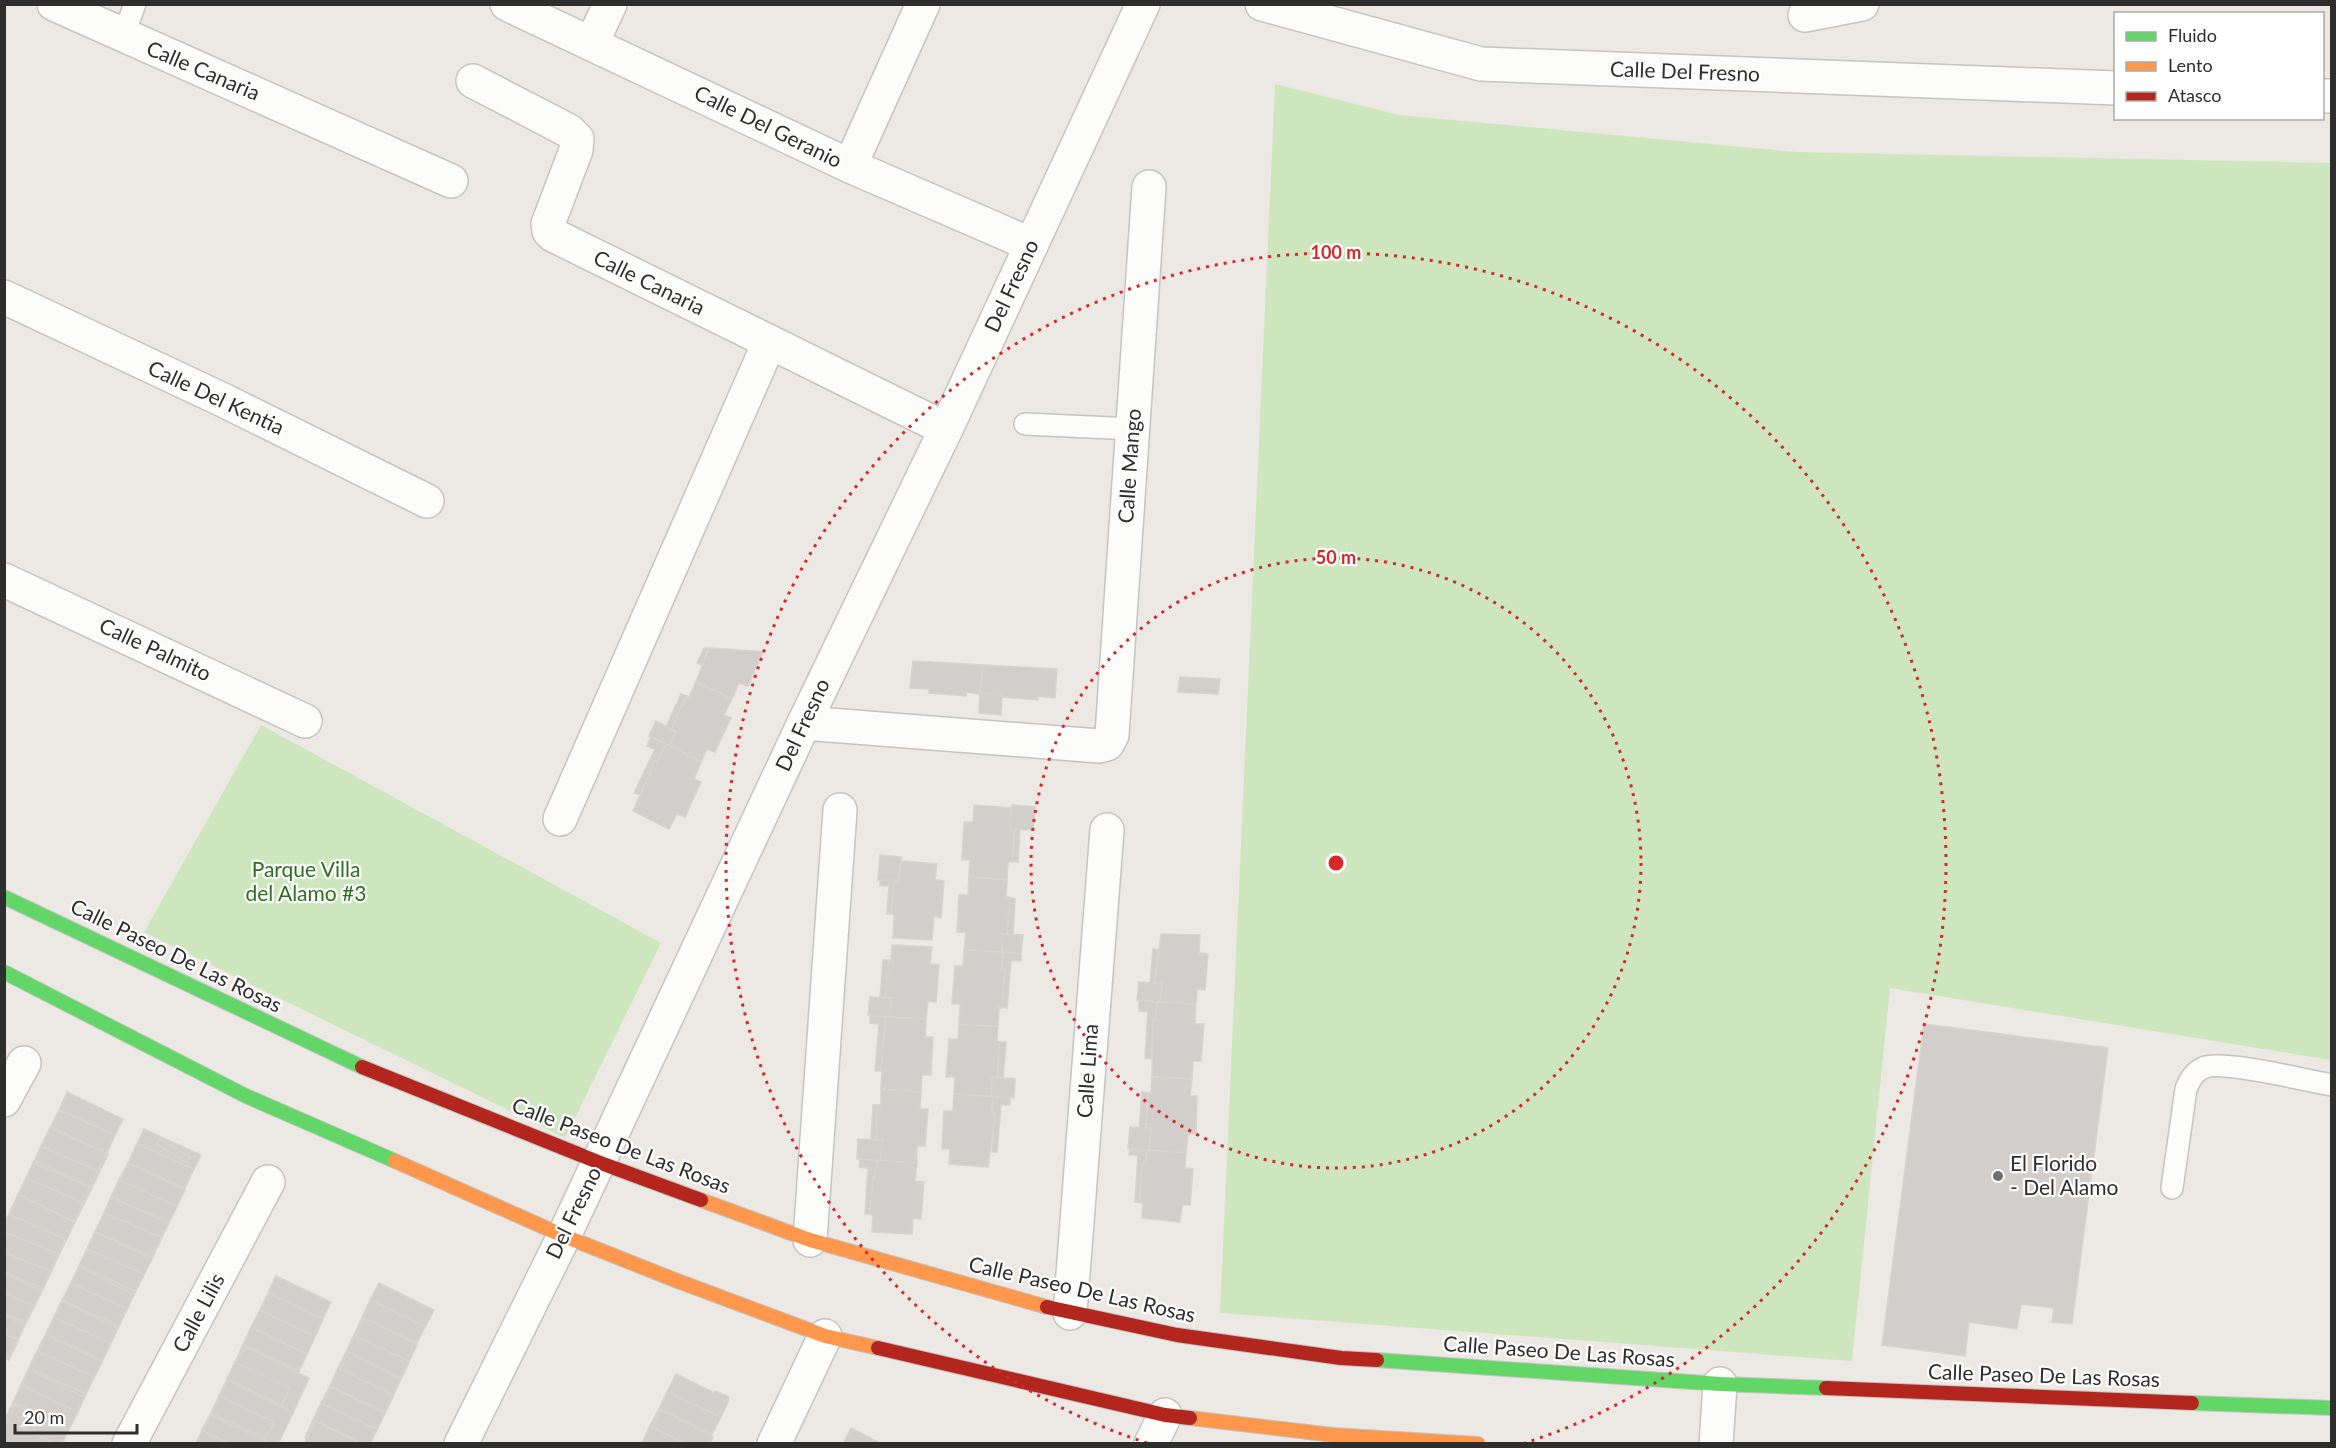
<svg xmlns="http://www.w3.org/2000/svg" width="2336" height="1448" font-family="Lato,sans-serif">
	<rect width="100%" height="100%" fill="#ece8e4"/>
	<g fill="#cee6be">
		<path d="M 1275,84 L 1399,115 L 1797,152 L 2331,163 L 2331,1060 L 1890,988 L 1852,1361 L 1220,1313 Z"/>
		<path d="M 261,725 L 661,943 L 565,1138 L 144,932 Z"/>
	</g>
	<g fill="#d1cecb" stroke="#d7d4d0" stroke-width="1.5">
		<path d="M 704,648 L 709,648 L 701,665 L 697,663 Z"/>
		<path d="M 709,648 L 763,652 L 748,686 L 739,683 L 732,699 L 696,682 Z"/>
		<path d="M 913,661 L 983,665 L 980,694 L 966,692 L 966,696 L 929,693 L 929,689 L 910,688 Z"/>
		<path d="M 983,665 L 1057,669 L 1055,698 L 1038,696 L 1038,700 L 1002,697 L 1002,694 L 980,693 Z"/>
		<path d="M 1180,677 L 1220,679 L 1218,694 L 1178,692 Z"/>
		<path d="M 696,682 L 732,699 L 724,715 L 731,718 L 715,752 L 707,749 L 701,762 L 669,746 L 676,732 L 671,729 L 686,696 L 689,697 Z"/>
		<path d="M 980,693 L 1002,694 L 1001,715 L 979,713 Z"/>
		<path d="M 681,694 L 686,696 L 671,729 L 666,727 Z"/>
		<path d="M 656,721 L 676,732 L 669,746 L 649,736 Z"/>
		<path d="M 651,737 L 666,744 L 657,762 L 655,761 L 642,795 L 634,793 L 655,749 L 647,746 Z"/>
		<path d="M 666,744 L 701,762 L 694,779 L 701,782 L 685,817 L 677,814 L 669,829 L 633,811 L 655,761 L 657,762 Z"/>
		<path d="M 974,805 L 1012,808 L 1010,829 L 1015,829 L 1012,862 L 1008,862 L 1007,880 L 969,877 L 970,860 L 962,860 L 964,822 L 973,822 Z"/>
		<path d="M 1012,805 L 1035,807 L 1033,830 L 1010,829 Z"/>
		<path d="M 1015,829 L 1020,830 L 1018,862 L 1012,862 Z"/>
		<path d="M 880,855 L 901,857 L 899,881 L 878,880 Z"/>
		<path d="M 901,861 L 937,864 L 935,880 L 944,881 L 941,918 L 934,916 L 932,940 L 893,938 L 894,915 L 891,914 L 894,880 L 899,881 Z"/>
		<path d="M 969,877 L 1007,880 L 1006,896 L 1010,898 L 1007,934 L 1003,934 L 1002,952 L 964,950 L 966,932 L 957,932 L 959,895 L 968,895 Z"/>
		<path d="M 880,880 L 894,880 L 891,914 L 887,914 L 889,886 L 880,886 Z"/>
		<path d="M 1010,898 L 1015,899 L 1013,935 L 1007,934 Z"/>
		<path d="M 1003,934 L 1023,935 L 1021,954 L 1002,952 Z"/>
		<path d="M 1161,934 L 1200,935 L 1199,953 L 1208,954 L 1205,990 L 1197,989 L 1196,1004 L 1160,1002 L 1162,984 L 1155,983 Z"/>
		<path d="M 892,945 L 932,947 L 930,964 L 939,965 L 936,1002 L 928,1001 L 926,1019 L 890,1017 L 892,998 L 886,998 L 888,962 L 891,960 Z"/>
		<path d="M 1153,949 L 1158,949 L 1155,983 L 1150,983 Z"/>
		<path d="M 964,950 L 1003,952 L 1002,969 L 1005,970 L 1002,1008 L 999,1007 L 998,1026 L 959,1025 L 960,1004 L 952,1004 L 955,966 L 963,966 Z"/>
		<path d="M 1003,952 L 1021,954 L 1021,961 L 1011,961 L 1007,1008 L 1002,1007 L 1005,970 L 1002,969 Z"/>
		<path d="M 883,960 L 891,960 L 888,962 L 886,998 L 880,998 Z"/>
		<path d="M 1139,982 L 1162,984 L 1160,1002 L 1137,1000 Z"/>
		<path d="M 870,997 L 892,998 L 890,1017 L 868,1015 Z"/>
		<path d="M 1139,1000 L 1157,1002 L 1156,1020 L 1153,1020 L 1151,1058 L 1153,1059 L 1145,1058 L 1148,1012 L 1139,1011 Z"/>
		<path d="M 1157,1002 L 1196,1004 L 1195,1024 L 1204,1024 L 1201,1061 L 1193,1061 L 1192,1079 L 1152,1077 L 1153,1020 L 1156,1020 Z"/>
		<path d="M 870,1016 L 886,1017 L 881,1070 L 882,1071 L 875,1071 L 879,1024 L 870,1023 Z"/>
		<path d="M 886,1017 L 926,1019 L 925,1037 L 933,1037 L 931,1075 L 922,1075 L 921,1092 L 881,1089 L 882,1071 L 881,1070 Z"/>
		<path d="M 1924,1024 L 2108,1048 L 2072,1324 L 2052,1322 L 2054,1308 L 2021,1304 L 2017,1329 L 1969,1322 L 1965,1356 L 1882,1345 Z"/>
		<path d="M 959,1025 L 998,1026 L 997,1040 L 999,1042 L 998,1078 L 992,1077 L 991,1096 L 954,1094 L 955,1077 L 946,1077 L 949,1039 L 958,1039 Z"/>
		<path d="M 999,1042 L 1006,1042 L 1003,1079 L 998,1078 Z"/>
		<path d="M 992,1077 L 1015,1079 L 1014,1098 L 991,1096 Z"/>
		<path d="M 1152,1077 L 1192,1079 L 1190,1096 L 1197,1096 L 1196,1134 L 1188,1134 L 1186,1153 L 1149,1150 L 1151,1128 L 1146,1128 L 1148,1093 L 1151,1093 Z"/>
		<path d="M 881,1089 L 921,1092 L 920,1109 L 928,1109 L 925,1146 L 917,1146 L 917,1163 L 880,1161 L 882,1140 L 876,1140 L 877,1106 L 881,1105 Z"/>
		<path d="M 67,1092 L 123,1119 L 115,1135 L 59,1110 Z"/>
		<path d="M 1142,1092 L 1151,1093 L 1148,1093 L 1146,1128 L 1139,1128 Z"/>
		<path d="M 954,1094 L 993,1097 L 992,1113 L 995,1113 L 988,1167 L 949,1164 L 950,1149 L 942,1149 L 944,1111 L 953,1111 Z"/>
		<path d="M 993,1097 L 1010,1098 L 1010,1105 L 1001,1105 L 997,1152 L 992,1152 L 995,1113 L 992,1113 Z"/>
		<path d="M 873,1105 L 881,1105 L 877,1106 L 876,1140 L 871,1140 Z"/>
		<path d="M 59,1110 L 115,1135 L 107,1153 L 50,1128 Z"/>
		<path d="M 52,1127 L 108,1154 L 92,1188 L 36,1161 Z"/>
		<path d="M 1130,1127 L 1151,1128 L 1149,1150 L 1128,1149 Z"/>
		<path d="M 50,1128 L 107,1153 L 98,1171 L 41,1146 Z"/>
		<path d="M 144,1129 L 201,1155 L 194,1169 L 137,1144 Z"/>
		<path d="M 160,1139 L 190,1157 L 187,1163 L 156,1144 Z"/>
		<path d="M 858,1139 L 882,1140 L 880,1161 L 857,1159 Z"/>
		<path d="M 137,1144 L 194,1169 L 185,1188 L 128,1163 Z"/>
		<path d="M 41,1146 L 98,1171 L 90,1187 L 33,1163 Z"/>
		<path d="M 1130,1149 L 1147,1150 L 1146,1163 L 1142,1163 L 1140,1201 L 1143,1203 L 1135,1202 L 1138,1155 L 1129,1155 Z"/>
		<path d="M 1147,1150 L 1186,1153 L 1185,1168 L 1193,1169 L 1190,1205 L 1182,1205 L 1180,1222 L 1142,1218 L 1143,1202 L 1140,1201 L 1142,1163 L 1146,1163 Z"/>
		<path d="M 860,1159 L 877,1160 L 875,1178 L 873,1177 L 870,1214 L 865,1214 L 868,1168 L 859,1167 Z"/>
		<path d="M 877,1160 L 917,1163 L 915,1181 L 924,1182 L 921,1219 L 913,1218 L 912,1234 L 872,1232 L 873,1216 L 870,1214 L 873,1177 L 875,1178 Z"/>
		<path d="M 36,1161 L 92,1188 L 75,1222 L 19,1195 Z"/>
		<path d="M 33,1163 L 90,1187 L 83,1203 L 26,1178 Z"/>
		<path d="M 128,1163 L 185,1188 L 177,1206 L 119,1180 Z"/>
		<path d="M 129,1163 L 185,1190 L 168,1224 L 112,1197 Z"/>
		<path d="M 26,1178 L 83,1203 L 74,1222 L 18,1195 Z"/>
		<path d="M 119,1180 L 177,1206 L 169,1222 L 111,1197 Z"/>
		<path d="M 18,1195 L 74,1222 L 65,1239 L 9,1214 Z"/>
		<path d="M 19,1195 L 75,1222 L 58,1257 L 4,1231 L 4,1225 Z"/>
		<path d="M 111,1197 L 169,1222 L 161,1237 L 104,1213 Z"/>
		<path d="M 112,1197 L 168,1224 L 152,1259 L 95,1232 Z"/>
		<path d="M 104,1213 L 161,1237 L 152,1257 L 95,1232 Z"/>
		<path d="M 9,1214 L 65,1239 L 59,1254 L 4,1232 L 4,1223 Z"/>
		<path d="M 4,1231 L 58,1257 L 42,1291 L 4,1273 Z"/>
		<path d="M 4,1232 L 59,1254 L 50,1271 L 4,1252 Z"/>
		<path d="M 95,1232 L 152,1257 L 144,1274 L 87,1249 Z"/>
		<path d="M 95,1232 L 152,1259 L 134,1295 L 79,1267 Z"/>
		<path d="M 87,1249 L 144,1274 L 135,1291 L 79,1266 Z"/>
		<path d="M 4,1252 L 50,1271 L 42,1288 L 4,1272 Z"/>
		<path d="M 79,1266 L 135,1291 L 127,1309 L 71,1283 Z"/>
		<path d="M 79,1267 L 134,1295 L 118,1328 L 62,1301 Z"/>
		<path d="M 4,1272 L 42,1288 L 33,1305 L 4,1293 Z"/>
		<path d="M 4,1273 L 42,1291 L 25,1325 L 4,1315 Z"/>
		<path d="M 276,1276 L 331,1302 L 323,1319 L 268,1293 Z"/>
		<path d="M 71,1283 L 127,1309 L 119,1326 L 62,1300 Z"/>
		<path d="M 379,1283 L 434,1310 L 425,1327 L 370,1300 Z"/>
		<path d="M 4,1293 L 33,1305 L 25,1322 L 4,1314 Z"/>
		<path d="M 268,1293 L 323,1319 L 315,1337 L 260,1310 Z"/>
		<path d="M 62,1300 L 119,1326 L 110,1343 L 54,1317 Z"/>
		<path d="M 370,1300 L 425,1327 L 417,1343 L 362,1318 Z"/>
		<path d="M 62,1301 L 118,1328 L 102,1362 L 46,1335 Z"/>
		<path d="M 260,1310 L 315,1337 L 307,1354 L 251,1327 Z"/>
		<path d="M 4,1314 L 25,1322 L 17,1339 L 4,1334 Z"/>
		<path d="M 4,1315 L 25,1325 L 9,1360 L 4,1358 Z"/>
		<path d="M 54,1317 L 110,1343 L 102,1360 L 46,1334 Z"/>
		<path d="M 362,1318 L 417,1343 L 409,1361 L 354,1335 Z"/>
		<path d="M 365,1318 L 417,1345 L 401,1379 L 348,1352 Z"/>
		<path d="M 251,1327 L 307,1354 L 299,1371 L 243,1345 Z"/>
		<path d="M 4,1334 L 17,1339 L 9,1356 L 4,1355 Z"/>
		<path d="M 46,1334 L 102,1360 L 94,1377 L 37,1351 Z"/>
		<path d="M 46,1335 L 102,1362 L 84,1397 L 29,1370 Z"/>
		<path d="M 354,1335 L 409,1361 L 401,1378 L 346,1352 Z"/>
		<path d="M 243,1345 L 299,1371 L 290,1388 L 235,1362 Z"/>
		<path d="M 245,1347 L 309,1378 L 293,1413 L 228,1380 Z"/>
		<path d="M 37,1351 L 94,1377 L 86,1394 L 29,1368 Z"/>
		<path d="M 346,1352 L 401,1378 L 393,1395 L 338,1368 Z"/>
		<path d="M 348,1352 L 401,1379 L 385,1413 L 331,1387 Z"/>
		<path d="M 235,1362 L 290,1388 L 282,1405 L 227,1379 Z"/>
		<path d="M 29,1368 L 86,1394 L 78,1412 L 21,1385 Z"/>
		<path d="M 338,1368 L 393,1395 L 385,1412 L 330,1386 Z"/>
		<path d="M 29,1370 L 84,1397 L 68,1431 L 13,1404 Z"/>
		<path d="M 676,1374 L 729,1400 L 721,1417 L 667,1392 Z"/>
		<path d="M 227,1379 L 282,1405 L 274,1422 L 219,1396 Z"/>
		<path d="M 228,1380 L 293,1413 L 278,1444 L 271,1444 L 211,1415 Z"/>
		<path d="M 21,1385 L 78,1412 L 69,1429 L 13,1402 Z"/>
		<path d="M 330,1386 L 385,1412 L 377,1429 L 321,1403 Z"/>
		<path d="M 331,1387 L 385,1413 L 370,1444 L 361,1444 L 315,1421 Z"/>
		<path d="M 715,1391 L 729,1397 L 727,1402 L 713,1396 Z"/>
		<path d="M 667,1392 L 721,1417 L 712,1434 L 659,1409 Z"/>
		<path d="M 219,1396 L 274,1422 L 266,1439 L 211,1413 Z"/>
		<path d="M 13,1402 L 69,1429 L 62,1444 L 56,1444 L 5,1420 Z"/>
		<path d="M 321,1403 L 377,1429 L 370,1444 L 363,1444 L 313,1420 Z"/>
		<path d="M 13,1404 L 68,1431 L 62,1444 L 4,1443 L 4,1421 Z"/>
		<path d="M 659,1409 L 712,1434 L 708,1444 L 687,1444 L 650,1426 Z"/>
		<path d="M 661,1410 L 713,1437 L 710,1444 L 645,1444 Z"/>
		<path d="M 211,1413 L 266,1439 L 264,1444 L 230,1444 L 202,1430 Z"/>
		<path d="M 211,1415 L 271,1444 L 197,1444 Z"/>
		<path d="M 5,1420 L 56,1444 L 11,1444 L 4,1440 Z"/>
		<path d="M 313,1420 L 363,1444 L 318,1444 L 305,1438 Z"/>
		<path d="M 315,1421 L 361,1444 L 304,1444 Z"/>
		<path d="M 650,1426 L 687,1444 L 642,1443 Z"/>
		<path d="M 851,1428 L 882,1444 L 843,1444 Z"/>
		<path d="M 202,1430 L 230,1444 L 196,1444 Z"/>
	</g>
	<g fill="none" stroke-linecap="round" stroke-linejoin="round">
		<g stroke="#c5c4c5" stroke-width="24">
			<g id="lane">
				<path d="M 123,36 L 135,4"/>
				<path d="M 1025,424 L 1133,429"/>
				<path d="M 2172,1188 L 2186,1089 C 2189,1081 2194,1072 2203,1068 C 2220,1059 2308,1081 2332,1085"/>
			</g>
		</g>
		<g stroke="#c5c4c5" stroke-width="36">
			<g id="street">
				<path d="M 54,4 L 451,181"/>
				<path d="M 507,4 L 850,166 L 1030,244"/>
				<path d="M 1262,4 L 1481,64 L 2116,88"/>
				<path d="M 1805,15 L 1862,4"/>
				<path d="M 592,43 L 610,4"/>
				<path d="M 473,81 L 569,131 L 577,139 L 576,150 L 548,224 L 549,231 L 553,235 L 946,429"/>
				<path d="M 2322,96 L 2332,96"/>
				<path d="M 850,166 L 923,4"/>
				<path d="M 4,297 L 225,401 L 427,501"/>
				<path d="M 4,580 L 305,721"/>
				<path d="M 804,723 L 1099,746 L 1107,744 L 1112,735 L 1149,187"/>
				<path d="M 560,819 L 769,343"/>
				<path d="M 4,1100 L 24,1063"/>
				<path d="M 810,1240 L 840,810"/>
				<path d="M 1070,1313 L 1107,830"/>
				<path d="M 129,1444 L 268,1182"/>
				<path d="M 461,1444 L 564,1236 L 804,723 L 946,429 L 1143,4"/>
				<path d="M 774,1444 L 825,1336"/>
				<path d="M 1151,1444 L 1165,1415"/>
				<path d="M 1716,1444 L 1720,1384"/>
			</g>
		</g>
		<g stroke="#c5c4c5" stroke-width="16">
			<g id="fast">
				<path d="M 4,897 L 362,1067"/>
				<path d="M 4,972 L 246,1096 L 395,1161"/>
				<path d="M 1377,1360 L 1720,1384 L 1826,1388"/>
				<path d="M 2192,1403 L 2332,1408"/>
			</g>
		</g>
		<g stroke="#c5c4c5" stroke-width="16">
			<g id="slow">
				<path d="M 395,1161 L 564,1236 L 675,1280 L 825,1336 L 878,1348"/>
				<path d="M 701,1200 L 810,1240 L 1047,1307"/>
				<path d="M 1190,1418 L 1333,1435 L 1478,1444"/>
			</g>
		</g>
		<g stroke="#c5c4c5" stroke-width="16">
			<g id="jam">
				<path d="M 362,1067 L 598,1162 L 701,1200"/>
				<path d="M 1047,1307 L 1177,1335 L 1341,1358 L 1377,1360"/>
				<path d="M 878,1348 L 1165,1415 L 1190,1418"/>
				<path d="M 1826,1388 L 2192,1403"/>
			</g>
		</g>
		<use href="#lane" stroke="#fcfcfb" stroke-width="21"/>
		<use href="#street" stroke="#fcfcfb" stroke-width="33"/>
		<use href="#fast" stroke="#63d668" stroke-width="14"/>
		<use href="#slow" stroke="#ff974d" stroke-width="14"/>
		<use href="#jam" stroke="#b3261e" stroke-width="14"/>
	</g>
	<g fill="none" stroke="#d62828" stroke-width="3" stroke-dasharray="3 6">
		<circle cx="1336" cy="863" r="305"/>
		<path d="M1147 1443A610 610 0 1 1 1525 1443"/>
	</g>
	<circle fill="#706f6e" stroke="#fff" stroke-width="2" cx="1998" cy="1176" r="6"/>
	<g text-anchor="middle" stroke-width="4.5" stroke-linejoin="round" paint-order="stroke">
		<g font-size="21" fill="#2e2e2e" stroke="#fff">
			<text transform="translate(203 71) rotate(23)" y="7">Calle Canaria</text>
			<text transform="translate(1685 72) rotate(2)" y="7">Calle Del Fresno</text>
			<text transform="translate(768 127) rotate(26)" y="7">Calle Del Geranio</text>
			<text transform="translate(649 283) rotate(26)" y="7">Calle Canaria</text>
			<text transform="translate(1012 286) rotate(-65)" y="7">Del Fresno</text>
			<text transform="translate(216 398) rotate(25)" y="7">Calle Del Kentia</text>
			<text transform="translate(1130 466) rotate(-86)" y="7">Calle Mango</text>
			<text transform="translate(155 650) rotate(25)" y="7">Calle Palmito</text>
			<text transform="translate(803 725) rotate(-65)" y="7">Del Fresno</text>
			<text transform="translate(176 956) rotate(26)" y="7">Calle Paseo De Las Rosas</text>
			<text transform="translate(1088 1071) rotate(-86)" y="7">Calle Lima</text>
			<text transform="translate(621 1146) rotate(21)" y="7">Calle Paseo De Las Rosas</text>
			<text transform="translate(574 1213) rotate(-64)" y="7">Del Fresno</text>
			<text transform="translate(1082 1290) rotate(13)" y="7">Calle Paseo De Las Rosas</text>
			<text transform="translate(199 1313) rotate(-62)" y="7">Calle Lilis</text>
			<text transform="translate(1559 1352) rotate(4)" y="7">Calle Paseo De Las Rosas</text>
			<text transform="translate(2044 1376) rotate(2)" y="7">Calle Paseo De Las Rosas</text>
		</g>
		<g font-size="21" fill="#2c6e1b" stroke="#fff">
			<text x="306" y="877">Parque Villa<tspan x="306" dy="24">del Alamo #3</tspan></text>
		</g>
		<g font-size="21" fill="#2e2e2e" stroke="#fff" text-anchor="start">
			<text x="2010" y="1171">El Florido<tspan x="2010" dy="24">- Del Alamo</tspan></text>
		</g>
	</g>
	<circle cx="1336" cy="863" r="9" fill="#d62828" stroke="#fff" stroke-width="3"/>
	<g font-size="18" text-anchor="middle" font-weight="bold" fill="#d62828" stroke="#fff" stroke-width="4.5" stroke-linejoin="round" paint-order="stroke">
		<text x="1336" y="259">100 m</text>
		<text x="1336" y="564">50 m</text>
	</g>
	<rect width="2336" height="1448" fill="none" stroke="#2e2e2e" stroke-width="12"/>
	<rect x="2114" y="12" width="210" height="108" fill="#ffffff" stroke="#ababab" stroke-width="1.5"/>
	<rect x="2126" y="32" width="30" height="9" fill="#63d668" stroke="#ababab" stroke-width="1.5"/>
	<text x="2168" y="42" font-size="18" fill="#2e2e2e">Fluido</text>
	<rect x="2126" y="62" width="30" height="9" fill="#ff974d" stroke="#ababab" stroke-width="1.5"/>
	<text x="2168" y="72" font-size="18" fill="#2e2e2e">Lento</text>
	<rect x="2126" y="92" width="30" height="9" fill="#b3261e" stroke="#ababab" stroke-width="1.5"/>
	<text x="2168" y="102" font-size="18" fill="#2e2e2e">Atasco</text>
	<path d="M15 1424v9h122v-9" fill="none" stroke="#2e2e2e" stroke-width="3"/>
	<text x="24" y="1424" font-size="18" fill="#2e2e2e" stroke="#ffffff" stroke-width="4.5" paint-order="stroke">20 m</text>
</svg>
